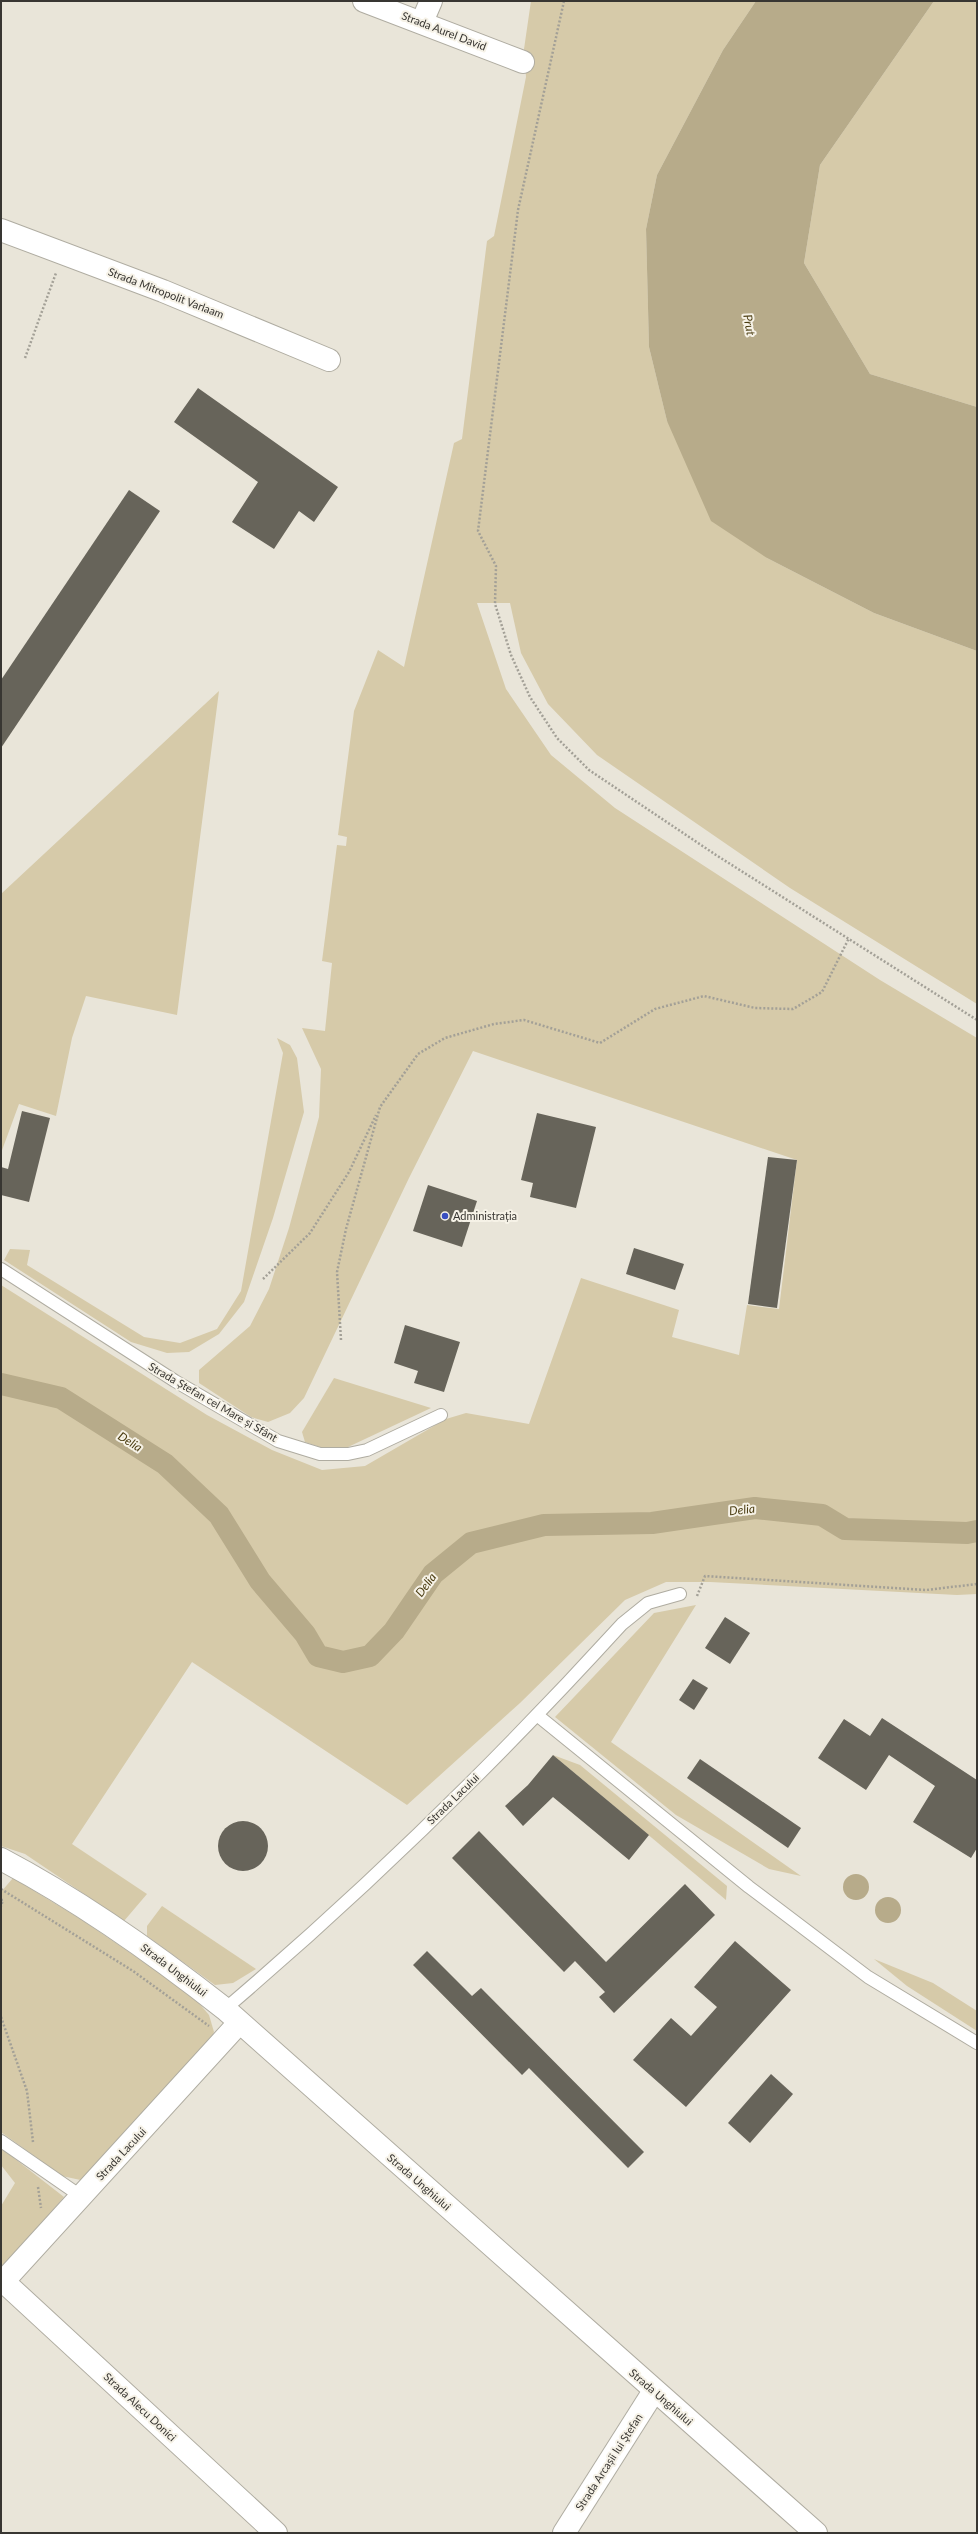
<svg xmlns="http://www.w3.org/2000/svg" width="978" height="2534" font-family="Lato,sans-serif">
	<rect width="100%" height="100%" fill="#e9e5d9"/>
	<g fill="#d6caa9">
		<path d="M 531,1 L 756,1 L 723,50 L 657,175 L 646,229 L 649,347 L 667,421 L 767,558 L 874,613 L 977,651 L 977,1004 L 790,888 L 597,755 L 548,704 L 521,653 L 510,603 L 477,603 L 506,689 L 551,755 L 615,808 L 880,980 L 977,1038 L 977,1594 L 957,1595 L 710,1582 L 666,1582 L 625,1600 L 520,1703 L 407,1805 L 192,1662 L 72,1844 L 147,1894 L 124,1921 L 25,1854 L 1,1846 L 1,1285 L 207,1415 L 272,1450 L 322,1470 L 365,1466 L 446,1419 L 466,1413 L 529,1424 L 581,1278 L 679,1310 L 672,1337 L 739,1355 L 747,1305 L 779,1309 L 797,1160 L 473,1051 L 409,1178 L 304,1398 L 290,1413 L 268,1422 L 251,1417 L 199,1383 L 199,1370 L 250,1326 L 269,1289 L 289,1228 L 319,1117 L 321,1069 L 302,1028 L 325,1031 L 332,963 L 322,961 L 337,845 L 346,846 L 347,837 L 338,835 L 354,711 L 378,650 L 404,667 L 454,443 L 462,439 L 487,241 L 494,236 L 526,77 L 524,49 Z"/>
		<path d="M 934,1 L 977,1 L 977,407 L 870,374 L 804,263 L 820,165 Z"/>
		<path d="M 219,691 L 177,1015 L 86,996 L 72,1038 L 56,1116 L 19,1104 L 1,1153 L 1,894 Z"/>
		<path d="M 277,1038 L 290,1045 L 297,1058 L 304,1112 L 273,1218 L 244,1302 L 219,1334 L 189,1352 L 167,1353 L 131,1342 L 4,1260 L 10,1249 L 30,1250 L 27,1265 L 144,1337 L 180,1343 L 217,1329 L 241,1291 L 283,1053 Z"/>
		<path d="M 334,1378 L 431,1408 L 348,1447 L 320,1447 L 305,1442 L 302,1432 Z"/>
		<path d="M 696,1605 L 611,1742 L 801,1876 L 769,1869 L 676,1815 L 555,1717 L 654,1613 Z"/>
		<path d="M 553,1755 L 580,1765 L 727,1886 L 726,1900 Z"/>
		<path d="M 13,1878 L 82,1920 L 192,1995 L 209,2015 L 214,2032 L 211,2039 L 85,2181 L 62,2176 L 1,2132 L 1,1892 Z"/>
		<path d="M 162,1906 L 256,1969 L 233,1983 L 215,1985 L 147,1936 L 147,1926 Z"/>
		<path d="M 874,1959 L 933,1983 L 977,2011 L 977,2031 L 907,1986 Z"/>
		<path d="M 1,2148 L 64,2197 L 1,2271 L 1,2206 L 15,2183 L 1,2165 Z"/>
	</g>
	<g fill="#b7ab8a">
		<path d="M 756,1 L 934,1 L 820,165 L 804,263 L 870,374 L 977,407 L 977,651 L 874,613 L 767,558 L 711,521 L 667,421 L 649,347 L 646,229 L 657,175 L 723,50 Z"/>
		<circle cx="856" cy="1887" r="13"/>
		<circle cx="888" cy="1910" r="13"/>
	</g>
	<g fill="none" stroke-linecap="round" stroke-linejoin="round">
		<path stroke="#b7ab8a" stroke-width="22" d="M 1,1384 L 61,1398 L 165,1464 L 219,1515 L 260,1581 L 305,1634 L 318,1656 L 343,1662 L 370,1656 L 394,1631 L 433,1574 L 471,1543 L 544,1525 L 652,1523 L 755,1508 L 822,1515 L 845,1529 L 967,1533 L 977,1531"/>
	</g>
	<g fill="#67645a">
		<path d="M 198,388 L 338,487 L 314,522 L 299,511 L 274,549 L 232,522 L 258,482 L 174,422 Z"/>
		<path d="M 129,490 L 160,511 L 1,748 L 1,680 Z"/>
		<path d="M 22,1111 L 50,1118 L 29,1202 L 1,1195 L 1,1167 L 8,1169 Z"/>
		<path d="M 537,1113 L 596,1127 L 576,1208 L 530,1197 L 533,1183 L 521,1180 Z"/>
		<path d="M 768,1157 L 797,1160 L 777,1308 L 748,1304 Z"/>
		<path d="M 428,1185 L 477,1201 L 462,1247 L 413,1231 Z"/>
		<path d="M 634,1248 L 684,1264 L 675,1290 L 626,1274 Z"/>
		<path d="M 405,1325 L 460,1342 L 444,1392 L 414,1383 L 418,1371 L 394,1363 Z"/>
		<path d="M 725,1617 L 750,1633 L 730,1664 L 705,1648 Z"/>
		<path d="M 693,1679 L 708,1688 L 694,1710 L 679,1700 Z"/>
		<path d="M 882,1718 L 977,1780 L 977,1848 L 971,1858 L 913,1822 L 935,1786 L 889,1755 L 866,1790 L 818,1758 L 844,1719 L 870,1736 Z"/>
		<path d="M 553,1755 L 649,1835 L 629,1860 L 553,1797 L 523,1826 L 505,1806 L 528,1785 Z"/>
		<path d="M 700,1759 L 801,1828 L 788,1848 L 687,1778 Z"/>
		<circle cx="243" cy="1846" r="25"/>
		<path d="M 479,1831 L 606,1962 L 685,1884 L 715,1915 L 614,2013 L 599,1997 L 605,1992 L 575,1961 L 564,1972 L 452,1858 Z"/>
		<path d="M 735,1941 L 791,1990 L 686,2107 L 633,2060 L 671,2018 L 691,2036 L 717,2007 L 694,1987 Z"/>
		<path d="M 427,1951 L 472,1996 L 481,1988 L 644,2152 L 628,2168 L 529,2068 L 522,2075 L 413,1965 Z"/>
		<path d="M 771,2074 L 793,2094 L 750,2143 L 728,2123 Z"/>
	</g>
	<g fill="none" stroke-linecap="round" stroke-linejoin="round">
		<g stroke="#afaca1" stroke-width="14">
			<g id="service">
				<path d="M 1,1269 L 175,1381 L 278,1441 L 320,1454 L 348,1454 L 367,1450 L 441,1415"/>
				<path d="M 537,1715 L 749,1887 L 868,1977 L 977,2043"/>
				<path d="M 225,2009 C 365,1890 498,1760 622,1624 L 648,1603 L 680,1594"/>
				<path d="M 1,2141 L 82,2197"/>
			</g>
		</g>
		<g stroke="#afaca1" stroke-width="24">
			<g id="minor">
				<path d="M 364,1 L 523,62"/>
				<path d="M 422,22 L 431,1"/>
				<path d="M 1,230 L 163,291 L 329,360"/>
				<path d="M 1,1859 C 81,1901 154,1953 225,2009 L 816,2533"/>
				<path d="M 3,2281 L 276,2533"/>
				<path d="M 1,2284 L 239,2023"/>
				<path d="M 564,2533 L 654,2391"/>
			</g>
		</g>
		<g stroke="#a3a097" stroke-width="2.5" stroke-dasharray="2 2" stroke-linecap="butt">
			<path d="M 564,1 L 518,210 L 478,531 L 496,566 L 495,604 L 511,655 L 530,697 L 557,738 L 589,770 L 716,855 L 977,1020"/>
			<path d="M 25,358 L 56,273"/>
			<path d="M 263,1279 L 310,1233 L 349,1172 L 376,1115"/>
			<path d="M 341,1340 L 337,1272 L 346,1229 L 380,1107 L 418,1054 L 445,1038 L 494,1024 L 524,1020 L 600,1043 L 655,1009 L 704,996 L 755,1008 L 793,1009 L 822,992 L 849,938"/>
			<path d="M 697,1596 L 705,1576 L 926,1590 L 977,1584"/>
			<path d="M 1,1889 L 133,1971 L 209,2026"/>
			<path d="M 1,1900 L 3,1900 L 1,1906"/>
			<path d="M 1,2017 L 27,2091 L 33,2142"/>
			<path d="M 38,2187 L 41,2208"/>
		</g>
		<use href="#service" stroke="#fff" stroke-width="12"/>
		<use href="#minor" stroke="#fff" stroke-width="22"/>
	</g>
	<circle fill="#394ec1" stroke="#f6f2e7" stroke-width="1.5" cx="445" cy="1216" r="4"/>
	<g text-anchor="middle" stroke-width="4" stroke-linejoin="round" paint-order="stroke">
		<g font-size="11" fill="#383632" stroke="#f6f2e7">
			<text transform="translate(444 31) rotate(21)" y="4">Strada Aurel David</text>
			<text transform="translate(166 293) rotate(21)" y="4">Strada Mitropolit Varlaam</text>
			<text transform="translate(213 1402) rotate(30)" y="4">Strada Ștefan cel Mare și Sfânt</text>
			<text transform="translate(453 1799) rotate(-44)" y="4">Strada Lacului</text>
			<text transform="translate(174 1970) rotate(37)" y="4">Strada Unghiului</text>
			<text transform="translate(121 2154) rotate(-47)" y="4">Strada Lacului</text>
			<text transform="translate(419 2182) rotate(41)" y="4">Strada Unghiului</text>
			<text transform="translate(661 2397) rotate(41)" y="4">Strada Unghiului</text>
			<text transform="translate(140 2407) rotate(43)" y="4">Strada Alecu Donici</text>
			<text transform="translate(609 2462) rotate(-57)" y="4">Strada Arcașii lui Ştefan</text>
		</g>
		<g font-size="11" fill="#383632" stroke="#f6f2e7" text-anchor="start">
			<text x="453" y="1220">Administrația</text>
		</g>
		<g font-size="12" font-style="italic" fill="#4b3d12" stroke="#f6f2e7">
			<text transform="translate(749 325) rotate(80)" y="4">Prut</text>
			<text transform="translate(130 1442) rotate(32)" y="4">Delia</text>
			<text transform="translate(742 1510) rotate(-6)" y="4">Delia</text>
			<text transform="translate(426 1585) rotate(-53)" y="4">Delia</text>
		</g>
	</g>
	<rect width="978" height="2534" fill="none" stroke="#383632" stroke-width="4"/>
</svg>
